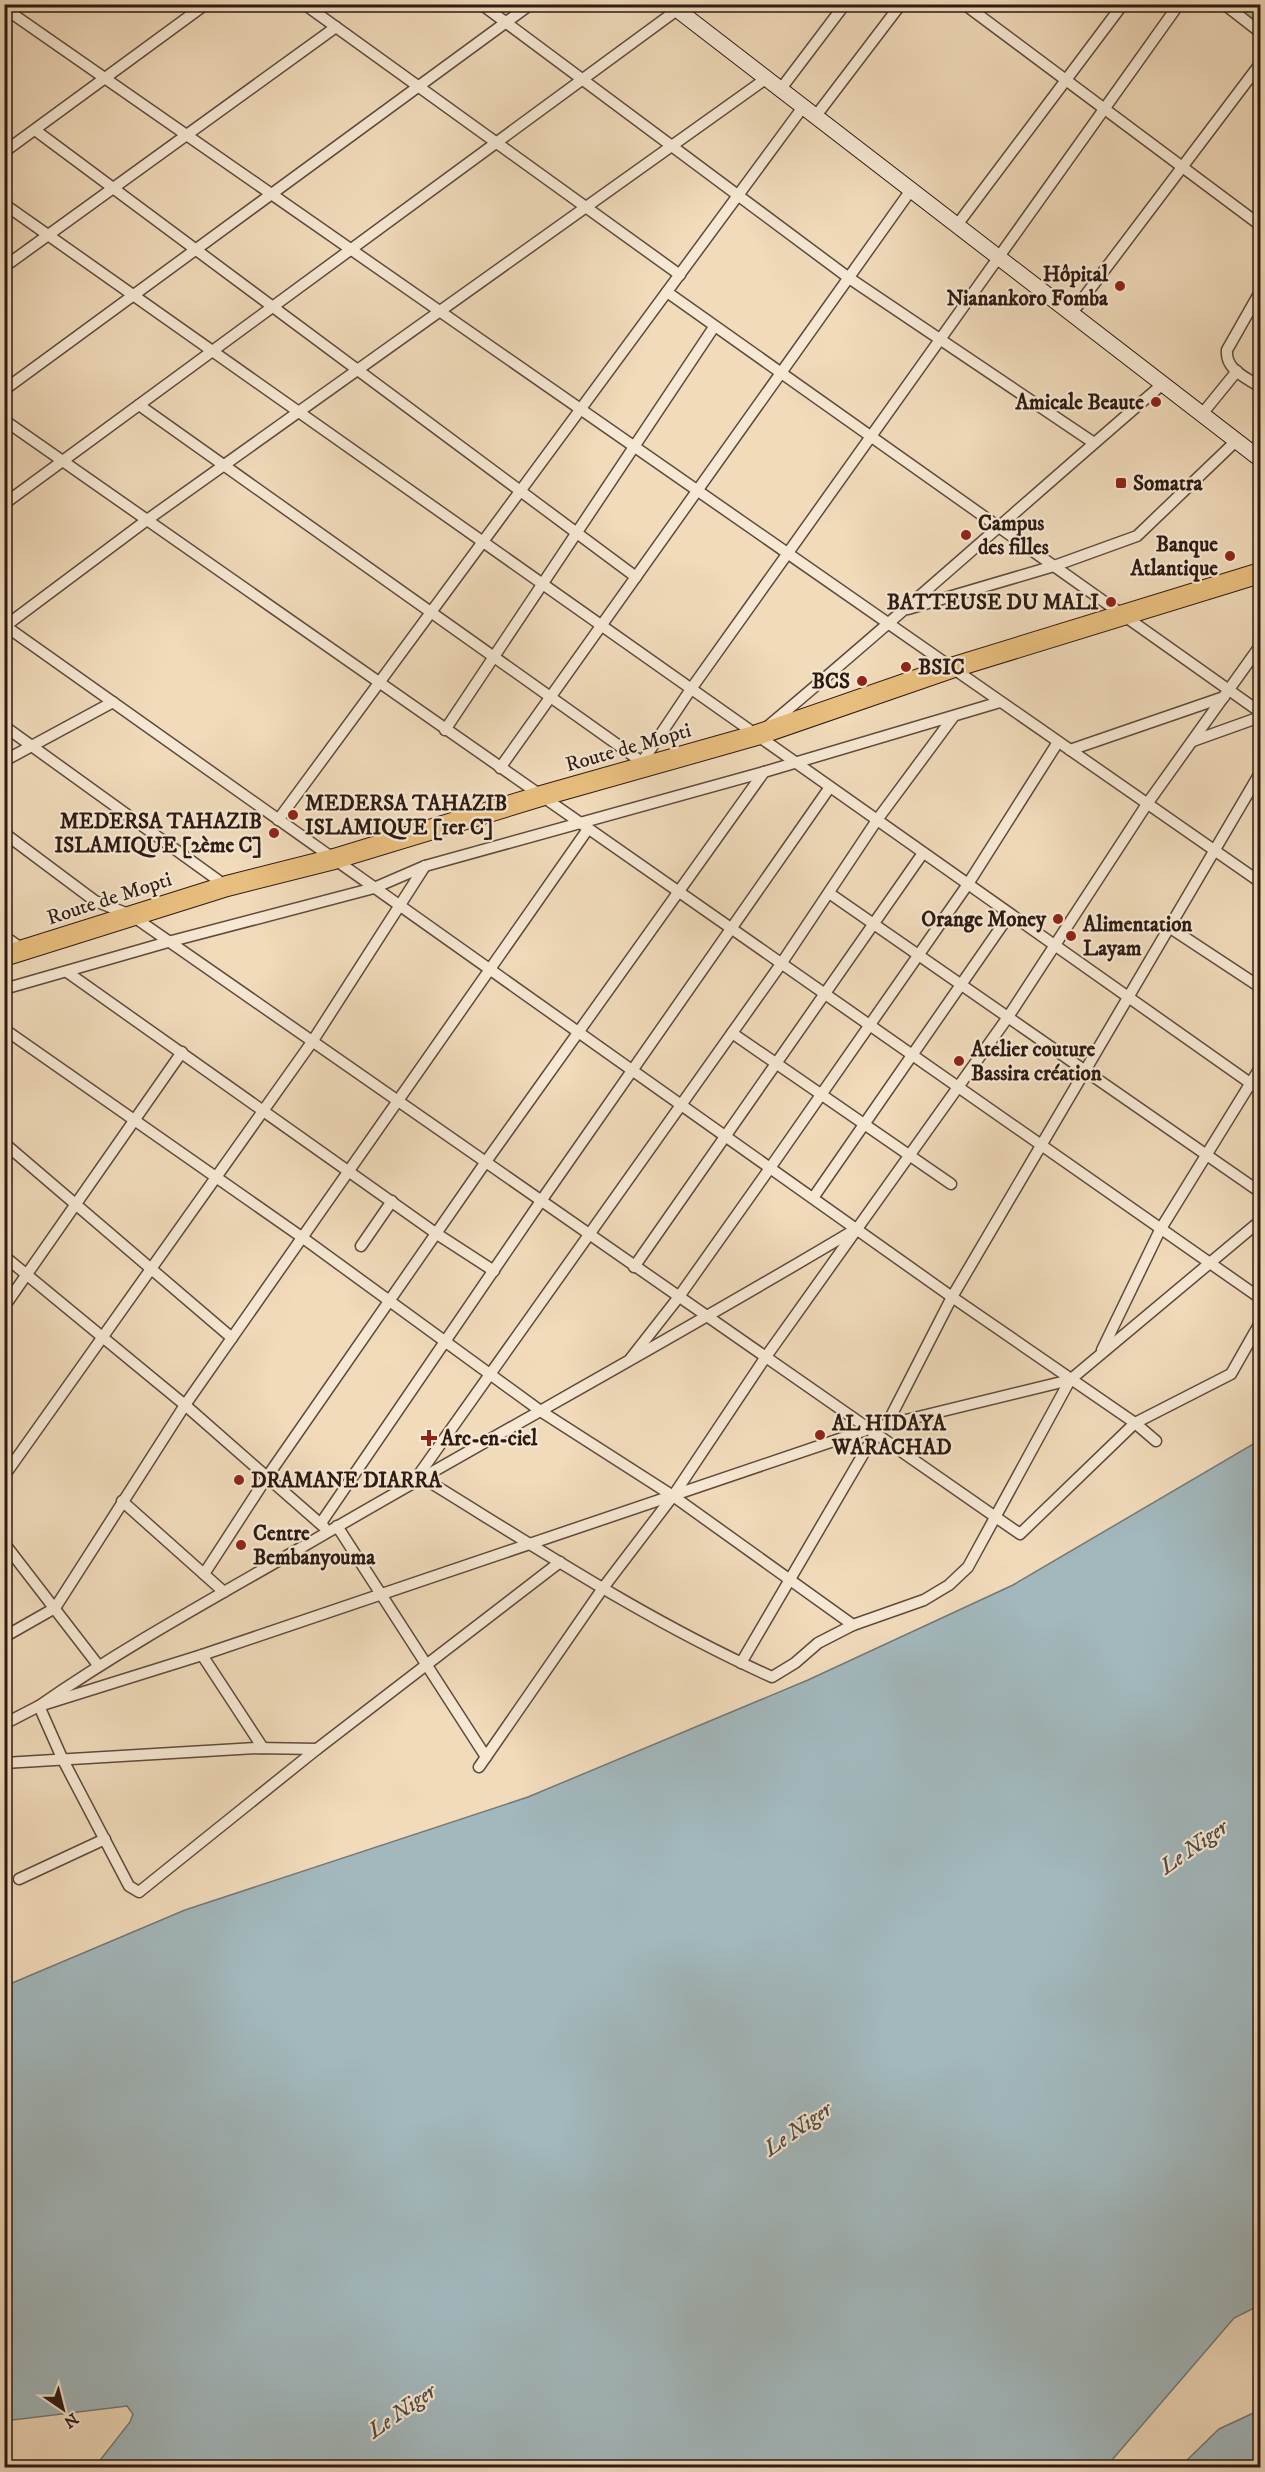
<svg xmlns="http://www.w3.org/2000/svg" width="1265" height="2472" font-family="'IM FELL DW Pica',serif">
	<rect width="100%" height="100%" fill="#f1dbbb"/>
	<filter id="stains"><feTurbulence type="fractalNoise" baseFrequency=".00333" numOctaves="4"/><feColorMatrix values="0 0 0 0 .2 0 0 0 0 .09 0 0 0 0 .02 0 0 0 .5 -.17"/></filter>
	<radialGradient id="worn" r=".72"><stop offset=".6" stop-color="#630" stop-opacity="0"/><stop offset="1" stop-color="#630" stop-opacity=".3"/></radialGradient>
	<path fill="#b6c193" stroke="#726e53" stroke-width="1.5" d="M 1232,5 L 1260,5 L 1260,11 L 1252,22 Z"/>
	<g fill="#a2b8bd" stroke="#737979" stroke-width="1.5">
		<path d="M 1260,1440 L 1260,2305 L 1234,2318 L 1106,2467 L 94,2468 L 130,2422 L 133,2414 L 127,2406 L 5,2421 L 5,1986 L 185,1910 L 528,1797 L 808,1680 L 1013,1585 Z"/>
		<path d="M 1260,2410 L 1260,2467 L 1185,2467 L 1186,2461 L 1219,2429 Z"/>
	</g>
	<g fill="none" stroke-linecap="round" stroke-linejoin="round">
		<g stroke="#5e4a3d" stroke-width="13">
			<g id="street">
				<path d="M 304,4 L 680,275"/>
				<path d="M 481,4 L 849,278 L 1094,443"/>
				<path d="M 964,4 L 1260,225"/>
				<path d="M 1224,4 L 1260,32"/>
				<path d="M 4,8 L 1260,882"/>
				<path d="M 780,90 L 845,4"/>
				<path d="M 815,117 L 901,4"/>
				<path d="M 35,130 L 636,577"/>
				<path d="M 4,152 L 206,4"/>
				<path d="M 4,204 L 1260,1090"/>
				<path d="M 957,225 L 1123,4"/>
				<path d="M 4,267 L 336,27"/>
				<path d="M 667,292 L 1260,712"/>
				<path d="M 1260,292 L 1227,350 C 1225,370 1246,377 1260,387"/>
				<path d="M 1072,313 L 1260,64"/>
				<path d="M 4,390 L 531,4"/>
				<path d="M 139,405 L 642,762"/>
				<path d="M 1202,414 L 1237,371"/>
				<path d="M 4,420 L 1260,1298"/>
				<path d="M 4,504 L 677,10"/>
				<path d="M 908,609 L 1054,566 L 1137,536 L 1236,441"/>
				<path d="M 4,625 L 952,1297 L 1135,1423 L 1156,1441"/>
				<path d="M 4,627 L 147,520 L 767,78"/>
				<path d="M 4,726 L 226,886"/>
				<path d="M 767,727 C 902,614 1031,497 1164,383"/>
				<path d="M 445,730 L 714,327"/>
				<path d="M 1193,741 L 1260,717"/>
				<path d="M 1070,750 L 1224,697"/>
				<path d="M 4,761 L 113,702"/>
				<path d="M 500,768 L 911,190"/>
				<path d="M 638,768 L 691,689 L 1179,4"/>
				<path d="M 278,820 L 803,107"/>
				<path d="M 4,833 L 95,901 L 131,915 L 1020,1534 L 1135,1423 L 1231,1374 L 1260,1323"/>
				<path d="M 829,893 L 1260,1192"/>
				<path d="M 1169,927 L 1260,987"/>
				<path d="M 4,936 L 24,950"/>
				<path d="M 67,972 L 437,1234 L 494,1271"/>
				<path d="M 4,989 L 168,942 L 374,888 L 425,866 L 764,772 L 1000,702"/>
				<path d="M 4,1029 L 303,1238 L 542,1412 L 673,1496 L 853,1625"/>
				<path d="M 732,1033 L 951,1184"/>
				<path d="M 4,1143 L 232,1338"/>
				<path d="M 813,1198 L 1010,914"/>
				<path d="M 361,1246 L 392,1201"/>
				<path d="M 4,1256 L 185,1405 L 324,1527"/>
				<path d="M 634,1267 L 923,853"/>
				<path d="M 4,1307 L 182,1052"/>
				<path d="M 1102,1350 L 1160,1230 L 1260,1068"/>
				<path d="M 631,1358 L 678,1298 L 770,1168 L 968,884 L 1058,742"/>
				<path d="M 887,1424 L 952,1297 L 1260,773"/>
				<path d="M 4,1476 L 312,1042 L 425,866"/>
				<path d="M 423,1478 C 537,1548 649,1622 772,1677 L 795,1663 L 818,1643 L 853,1625 L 924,1600 L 949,1585 L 968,1567 L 1070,1380"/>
				<path d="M 415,1480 L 781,964 L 877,820 L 954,716"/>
				<path d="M 122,1501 L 224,1592"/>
				<path d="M 321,1523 L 541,1201 L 830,787"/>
				<path d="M 337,1526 L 486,1757"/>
				<path d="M 4,1543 L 98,1665"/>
				<path d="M 204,1574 L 267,1477 L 485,1163 L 764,772"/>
				<path d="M 4,1637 L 55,1608 L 185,1405 L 588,829"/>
				<path d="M 202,1655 L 263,1748"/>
				<path d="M 741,1663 L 875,1434"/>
				<path d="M 4,1724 L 39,1706 L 202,1655 L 869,1429 L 1070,1380 L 1260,1221"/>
				<path d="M 317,1749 L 139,1892 L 129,1886 L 62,1758 L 39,1706 C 124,1647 214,1598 304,1546 C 487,1439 674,1338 856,1229"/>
				<path d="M 4,1763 L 256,1748 L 317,1749 L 560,1562"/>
				<path d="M 479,1767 L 603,1588 L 673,1496 L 765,1358 L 1008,1017 L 1147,804 L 1260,646"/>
				<path d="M 19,1879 L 105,1839"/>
			</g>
		</g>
		<g stroke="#2d1a13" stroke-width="17">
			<path id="secondary" d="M 670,4 L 1260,459"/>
		</g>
		<g stroke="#2d1a13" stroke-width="22">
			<path id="highway" d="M 4,956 L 227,886 L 334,859 L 541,796 L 757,735 L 951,668 L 1260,573"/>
		</g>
		<use href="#street" stroke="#f6e8d3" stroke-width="10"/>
		<use href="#secondary" stroke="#f6e8d3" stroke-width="15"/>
		<use href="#highway" stroke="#e8be7e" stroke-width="20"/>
	</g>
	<g fill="#8f2418" stroke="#f6e8d3" stroke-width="2">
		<circle cx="1120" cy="286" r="6"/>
		<circle cx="1156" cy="402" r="6"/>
		<rect x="1115" y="477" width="12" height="12" rx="3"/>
		<circle cx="966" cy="535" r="6"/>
		<circle cx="1230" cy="556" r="6"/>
		<circle cx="1111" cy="602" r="6"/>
		<circle cx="906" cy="667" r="6"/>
		<circle cx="862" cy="681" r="6"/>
		<circle cx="293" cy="815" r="6"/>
		<circle cx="274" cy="833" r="6"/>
		<circle cx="1058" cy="919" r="6"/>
		<circle cx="1071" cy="936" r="6"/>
		<circle cx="959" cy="1061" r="6"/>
		<circle cx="820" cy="1435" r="6"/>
		<path d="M426 1429h6v6h6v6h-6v6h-6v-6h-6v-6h6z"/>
		<circle cx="239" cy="1480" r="6"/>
		<circle cx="241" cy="1545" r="6"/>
	</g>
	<g text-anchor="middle" stroke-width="4.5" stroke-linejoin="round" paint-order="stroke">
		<g font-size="21" font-weight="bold" fill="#2d1a13" stroke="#f6e8d3" text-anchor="start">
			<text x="1108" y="281" text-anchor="end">Hôpital<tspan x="1108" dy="24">Nianankoro Fomba</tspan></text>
			<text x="1144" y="409" text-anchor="end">Amicale Beaute</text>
			<text x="1133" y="490">Somatra</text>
			<text x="978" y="530">Campus<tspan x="978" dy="24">des filles</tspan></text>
			<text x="1218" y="551" text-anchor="end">Banque<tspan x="1218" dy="24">Atlantique</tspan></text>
			<text x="1099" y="609" text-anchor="end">BATTEUSE DU MALI</text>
			<text x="918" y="674">BSIC</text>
			<text x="850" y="688" text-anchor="end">BCS</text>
			<text x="305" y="810">MEDERSA TAHAZIB<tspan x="305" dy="24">ISLAMIQUE [1er C]</tspan></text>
			<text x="262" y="828" text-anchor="end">MEDERSA TAHAZIB<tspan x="262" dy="24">ISLAMIQUE [2ème C]</tspan></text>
			<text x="1046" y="926" text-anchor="end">Orange Money</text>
			<text x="1083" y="931">Alimentation<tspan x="1083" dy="24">Layam</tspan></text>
			<text x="971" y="1056">Atelier couture<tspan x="971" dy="24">Bassira création</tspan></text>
			<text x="832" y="1430">AL HIDAYA<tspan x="832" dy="24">WARACHAD</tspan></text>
			<text x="441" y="1445">Arc-en-ciel</text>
			<text x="251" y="1487">DRAMANE DIARRA</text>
			<text x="253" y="1540">Centre<tspan x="253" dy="24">Bembanyouma</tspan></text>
		</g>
		<g font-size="21" fill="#2d1a13" stroke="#f6e8d3">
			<text transform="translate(628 747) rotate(-16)" y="7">Route de Mopti</text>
			<text transform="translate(109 898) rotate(-18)" y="7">Route de Mopti</text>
		</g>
		<g font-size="22" font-style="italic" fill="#504946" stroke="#f6e8d3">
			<text transform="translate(1193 1846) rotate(-35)" y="8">Le Niger</text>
			<text transform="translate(797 2128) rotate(-35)" y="8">Le Niger</text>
			<text transform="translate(401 2410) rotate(-35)" y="8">Le Niger</text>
		</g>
	</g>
	<rect width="1265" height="2472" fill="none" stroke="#f1dbbb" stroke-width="24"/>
	<rect x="6" y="6" width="1253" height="2460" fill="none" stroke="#2d1a13" stroke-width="3"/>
	<rect x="12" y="12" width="1241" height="2448" fill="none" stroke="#2d1a13" stroke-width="1.5"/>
	<g transform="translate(63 2409) rotate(145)" stroke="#f6e8d3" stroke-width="4.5" paint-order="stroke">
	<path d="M0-4.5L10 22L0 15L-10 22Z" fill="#2d1a13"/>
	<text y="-9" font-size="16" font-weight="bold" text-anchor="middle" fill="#2d1a13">N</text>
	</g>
	<rect width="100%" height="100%" filter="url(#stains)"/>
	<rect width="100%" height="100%" fill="url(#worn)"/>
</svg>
